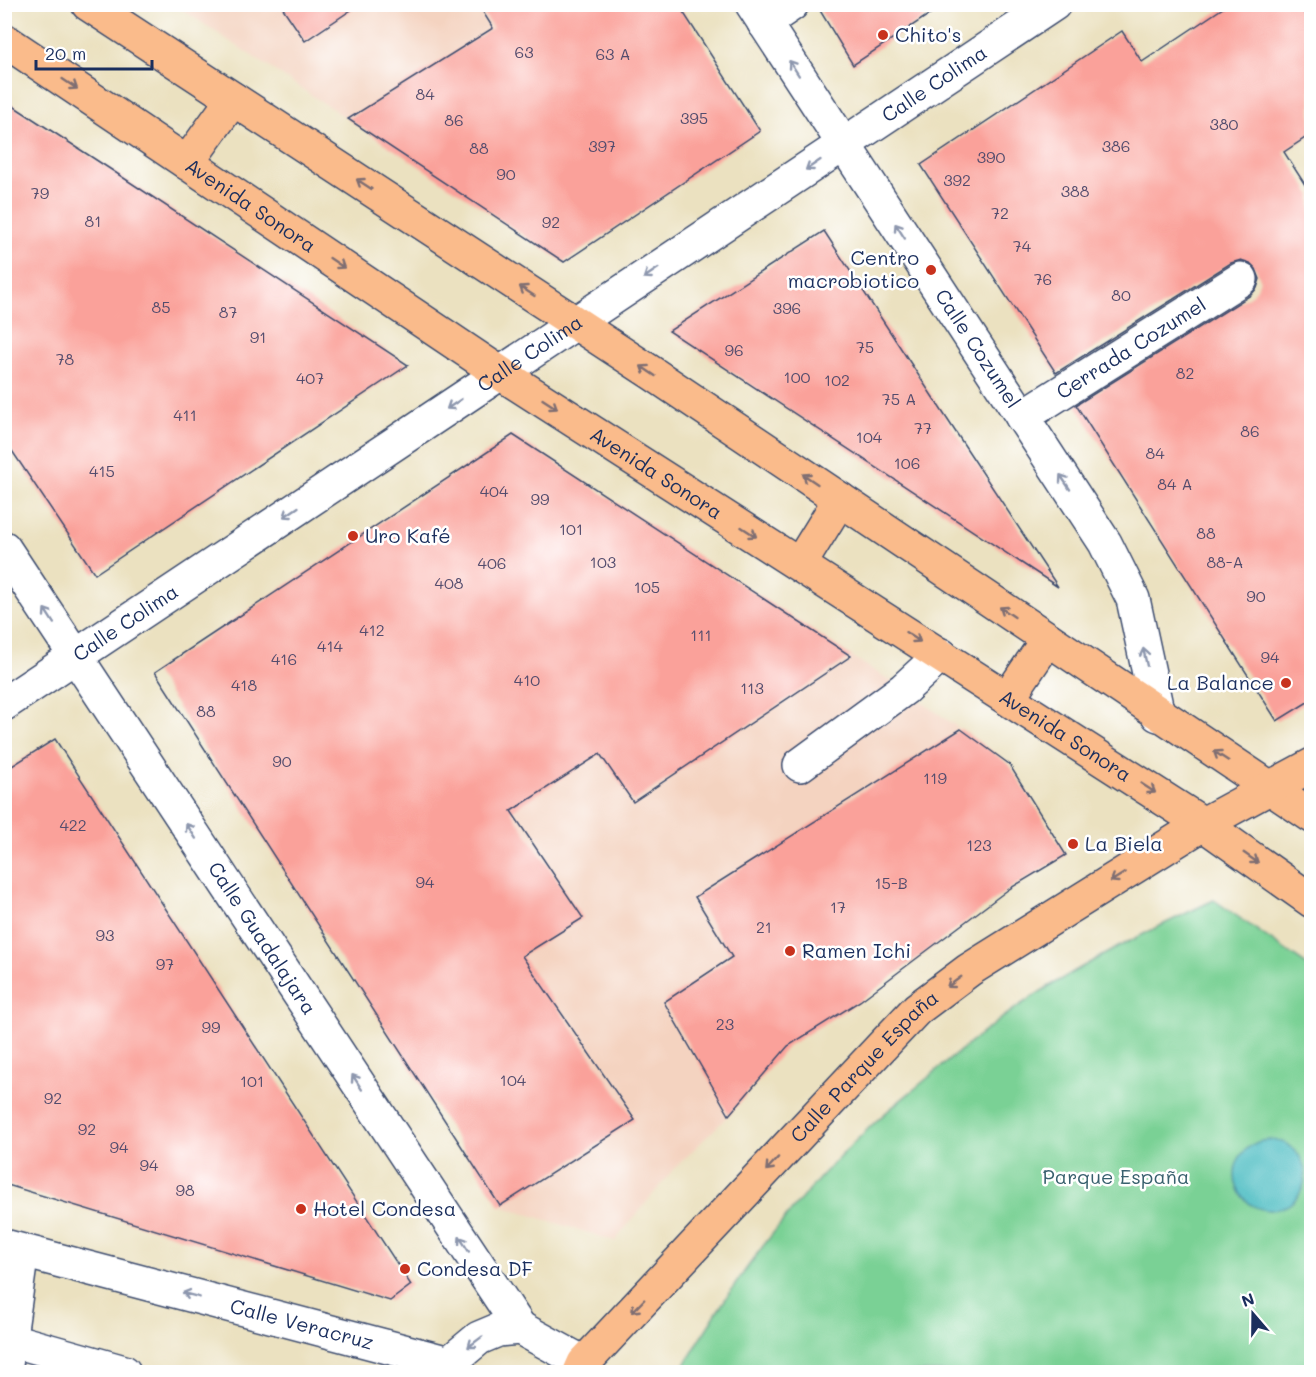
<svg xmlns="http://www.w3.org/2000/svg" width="1316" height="1377" font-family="Mali,sans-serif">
	<rect width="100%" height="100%" fill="#fff"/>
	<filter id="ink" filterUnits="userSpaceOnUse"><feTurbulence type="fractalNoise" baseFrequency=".0167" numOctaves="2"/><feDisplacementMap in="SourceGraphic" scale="12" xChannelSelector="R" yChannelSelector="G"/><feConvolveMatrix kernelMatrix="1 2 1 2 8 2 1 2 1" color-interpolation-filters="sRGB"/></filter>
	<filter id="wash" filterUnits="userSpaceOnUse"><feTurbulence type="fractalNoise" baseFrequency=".008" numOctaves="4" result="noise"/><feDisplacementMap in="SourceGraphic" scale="24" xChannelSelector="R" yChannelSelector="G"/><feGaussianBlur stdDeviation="1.35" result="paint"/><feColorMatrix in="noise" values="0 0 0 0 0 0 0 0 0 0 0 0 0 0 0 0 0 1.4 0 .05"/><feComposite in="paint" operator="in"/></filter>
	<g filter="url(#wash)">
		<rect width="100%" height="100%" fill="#ebe1c0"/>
		<g fill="#f4d3c0">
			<path d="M 175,5 L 678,5 L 760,131 L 679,185 L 512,83 L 606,234 L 564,262 Z"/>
			<path d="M 513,435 L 851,656 L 904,689 L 1009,764 L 1066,855 L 1009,889 L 860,1001 L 788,1046 L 729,1115 L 672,1171 L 615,1241 L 500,1206 L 155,672 Z"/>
		</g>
		<path fill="#7ad195" stroke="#4a807a" stroke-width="1.5" d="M 1214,900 L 1311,968 L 1311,1372 L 681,1372 C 730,1284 794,1199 868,1129 C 887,1110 909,1094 930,1076 C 969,1043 1009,1010 1053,984 C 1105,952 1159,926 1214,900 Z"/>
		<circle fill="#4ebdc3" stroke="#347690" stroke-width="1.5" cx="1270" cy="1175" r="35"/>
		<g id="blocks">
			<g fill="#faa19a">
				<path d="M 280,4 L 360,4 L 305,41 Z"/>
				<path d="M 478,4 L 678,4 L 760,131 L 564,262 L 348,119 L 493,28 Z"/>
				<path d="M 816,4 L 945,4 L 853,65 Z"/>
				<path d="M 1229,4 L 1299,4 L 1311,23 L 1311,134 L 1284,152 L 1311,194 L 1311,700 L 1277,721 L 1076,405 L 1251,295 L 1257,288 L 1260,279 L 1256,269 L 1250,263 L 1241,260 L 1231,263 L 1056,373 L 921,165 L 1122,31 L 1142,62 Z"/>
				<path d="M 4,100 L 110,169 L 408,365 L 95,574 L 4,439 Z"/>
				<path d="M 824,231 L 955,431 L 1058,587 L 669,331 Z"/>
				<path d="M 513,435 L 851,656 L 633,802 L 600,754 L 511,811 L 583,918 L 522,956 L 635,1120 L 500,1206 L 155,672 Z"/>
				<path d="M 961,729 L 1009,764 L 1066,855 L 1009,889 L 860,1001 L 788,1046 L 729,1115 L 664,1002 L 732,957 L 695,897 Z"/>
				<path d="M 55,739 L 411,1285 L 390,1301 L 4,1184 L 4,771 Z"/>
			</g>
		</g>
	</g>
	<g filter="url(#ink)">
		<use href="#blocks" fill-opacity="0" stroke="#3a4a6d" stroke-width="1.5"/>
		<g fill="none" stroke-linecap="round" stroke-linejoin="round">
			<g stroke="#3a4a6d" stroke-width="36">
				<g id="minor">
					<path id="s1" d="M 752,4 L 1105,543 L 1133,599 L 1158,715"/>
					<path d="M 764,23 L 792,4"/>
					<path id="s2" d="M 1022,417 L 1241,279"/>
					<path id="s3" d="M 4,548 L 520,1328"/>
					<path id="s4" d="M 4,704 L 1054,4"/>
					<path d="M 800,765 L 904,689 L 941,655"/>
					<path id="s5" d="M 4,1246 L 449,1363 L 479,1338 L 498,1330 L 520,1328 L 584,1363"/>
					<path d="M 4,1338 L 124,1372"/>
					<path d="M 5,1372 L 22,1251"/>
				</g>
			</g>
			<g stroke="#3a4a6d" stroke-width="36">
				<g id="major">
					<path d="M 88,4 L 652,373 L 1312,816"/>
					<path id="s6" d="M 4,40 L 500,373 L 1203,824 L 1312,901"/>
					<path d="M 187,163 L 233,99"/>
					<path d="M 800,564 L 840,499"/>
					<path d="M 1008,698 L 1048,639"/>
					<path id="s7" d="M 580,1372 L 584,1363 L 917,1009 L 969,970 L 1203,824 L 1312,765"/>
				</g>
			</g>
			<use href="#minor" stroke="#fff" stroke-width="33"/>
			<use href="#major" stroke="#fabb8b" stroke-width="33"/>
		</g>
		<defs><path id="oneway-shaft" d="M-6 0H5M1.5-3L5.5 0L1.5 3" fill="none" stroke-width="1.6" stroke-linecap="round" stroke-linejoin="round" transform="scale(1.5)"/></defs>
		<g stroke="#8d97ae">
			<use href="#oneway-shaft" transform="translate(794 68) rotate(-123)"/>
			<use href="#oneway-shaft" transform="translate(813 165) rotate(146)"/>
			<use href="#oneway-shaft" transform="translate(900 231) rotate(-123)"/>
			<use href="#oneway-shaft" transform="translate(651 273) rotate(146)"/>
			<use href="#oneway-shaft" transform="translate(454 404) rotate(146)"/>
			<use href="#oneway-shaft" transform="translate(1065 482) rotate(-124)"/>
			<use href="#oneway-shaft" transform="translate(291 512) rotate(146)"/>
			<use href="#oneway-shaft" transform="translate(49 616) rotate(-123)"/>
			<use href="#oneway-shaft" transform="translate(1145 657) rotate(-102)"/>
			<use href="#oneway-shaft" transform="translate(191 831) rotate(-123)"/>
			<use href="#oneway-shaft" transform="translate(357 1082) rotate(-123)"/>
			<use href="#oneway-shaft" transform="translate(464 1244) rotate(-123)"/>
			<use href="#oneway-shaft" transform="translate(191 1295) rotate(-165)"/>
			<use href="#oneway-shaft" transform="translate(475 1342) rotate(143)"/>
		</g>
		<g stroke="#7f6e72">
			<use href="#oneway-shaft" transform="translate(70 84) rotate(34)"/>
			<use href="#oneway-shaft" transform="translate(364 184) rotate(-147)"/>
			<use href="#oneway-shaft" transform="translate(337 263) rotate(34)"/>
			<use href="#oneway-shaft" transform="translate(527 291) rotate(-147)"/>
			<use href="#oneway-shaft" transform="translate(648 371) rotate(-146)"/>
			<use href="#oneway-shaft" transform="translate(550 404) rotate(33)"/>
			<use href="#oneway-shaft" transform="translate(810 479) rotate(-146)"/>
			<use href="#oneway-shaft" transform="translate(749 532) rotate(33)"/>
			<use href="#oneway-shaft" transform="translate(1007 612) rotate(-146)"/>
			<use href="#oneway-shaft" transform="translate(913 637) rotate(33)"/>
			<use href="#oneway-shaft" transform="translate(1221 756) rotate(-147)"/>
			<use href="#oneway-shaft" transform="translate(1148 788) rotate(33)"/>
			<use href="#oneway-shaft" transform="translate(1251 858) rotate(35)"/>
			<use href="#oneway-shaft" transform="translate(1118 877) rotate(148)"/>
			<use href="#oneway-shaft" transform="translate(954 982) rotate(144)"/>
			<use href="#oneway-shaft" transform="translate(772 1164) rotate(133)"/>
			<use href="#oneway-shaft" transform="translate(638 1306) rotate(134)"/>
		</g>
	</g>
	<g fill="#c8321e" stroke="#fff" stroke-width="2">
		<circle cx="883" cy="35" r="6"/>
		<circle cx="931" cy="270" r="6"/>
		<circle cx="353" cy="536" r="6"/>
		<circle cx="1286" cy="683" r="6"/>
		<circle cx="1073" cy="844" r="6"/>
		<circle cx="790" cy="951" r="6"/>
		<circle cx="301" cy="1209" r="6"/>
		<circle cx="405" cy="1269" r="6"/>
	</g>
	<g text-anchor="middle" stroke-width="5" stroke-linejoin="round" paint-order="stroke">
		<g font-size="16" fill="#534c6d">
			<text x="524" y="58">63</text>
			<text x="613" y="60">63 A</text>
			<text x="425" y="100">84</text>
			<text x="694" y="124">395</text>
			<text x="454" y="126">86</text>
			<text x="1224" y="130">380</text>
			<text x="602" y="152">397</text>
			<text x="1116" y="152">386</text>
			<text x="479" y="154">88</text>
			<text x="991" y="163">390</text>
			<text x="506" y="180">90</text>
			<text x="957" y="186">392</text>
			<text x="1075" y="197">388</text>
			<text x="40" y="199">79</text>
			<text x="1000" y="219">72</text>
			<text x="93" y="227">81</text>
			<text x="551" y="228">92</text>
			<text x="1022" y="252">74</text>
			<text x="1043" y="285">76</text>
			<text x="1121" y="301">80</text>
			<text x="161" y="313">85</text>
			<text x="787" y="314">396</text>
			<text x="228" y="318">87</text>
			<text x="258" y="343">91</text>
			<text x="865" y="353">75</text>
			<text x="734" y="356">96</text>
			<text x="65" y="365">78</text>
			<text x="1185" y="379">82</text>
			<text x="797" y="383">100</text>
			<text x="310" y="384">407</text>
			<text x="837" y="386">102</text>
			<text x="899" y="405">75 A</text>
			<text x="185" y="421">411</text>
			<text x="923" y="434">77</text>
			<text x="1250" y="437">86</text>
			<text x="869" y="443">104</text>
			<text x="1155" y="459">84</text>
			<text x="907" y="469">106</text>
			<text x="102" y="477">415</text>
			<text x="1175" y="490">84 A</text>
			<text x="494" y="497">404</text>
			<text x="540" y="505">99</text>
			<text x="571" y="535">101</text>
			<text x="1206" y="539">88</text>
			<text x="603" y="568">103</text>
			<text x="1225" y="568">88-A</text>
			<text x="492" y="569">406</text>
			<text x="449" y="589">408</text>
			<text x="647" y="593">105</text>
			<text x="1256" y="602">90</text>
			<text x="372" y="636">412</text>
			<text x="701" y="641">111</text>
			<text x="330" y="652">414</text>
			<text x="1270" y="663">94</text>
			<text x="284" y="665">416</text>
			<text x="527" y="686">410</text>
			<text x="244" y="691">418</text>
			<text x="752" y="694">113</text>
			<text x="206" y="717">88</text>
			<text x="282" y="767">90</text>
			<text x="935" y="784">119</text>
			<text x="73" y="831">422</text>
			<text x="979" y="851">123</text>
			<text x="425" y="888">94</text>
			<text x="891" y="889">15-B</text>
			<text x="838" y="913">17</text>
			<text x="764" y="933">21</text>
			<text x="105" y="941">93</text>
			<text x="165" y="970">97</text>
			<text x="725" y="1030">23</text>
			<text x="211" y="1033">99</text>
			<text x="513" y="1086">104</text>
			<text x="252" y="1087">101</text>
			<text x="53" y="1104">92</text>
			<text x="87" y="1135">92</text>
			<text x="119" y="1153">94</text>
			<text x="149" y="1171">94</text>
			<text x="185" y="1196">98</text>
		</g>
		<g font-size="20" fill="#1b2f5e" stroke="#fff" text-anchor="start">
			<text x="895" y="42">Chito's</text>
			<text x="919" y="265" text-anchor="end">Centro<tspan x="919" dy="23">macrobiotico</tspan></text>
			<text x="365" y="543">Uro Kafé</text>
			<text x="1274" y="690" text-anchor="end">La Balance</text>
			<text x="1085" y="851">La Biela</text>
			<text x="802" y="958">Ramen Ichi</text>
			<text x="313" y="1216">Hotel Condesa</text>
			<text x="417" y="1276">Condesa DF</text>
		</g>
		<g font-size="20" fill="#1b2f5e" stroke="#fff">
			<text dy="7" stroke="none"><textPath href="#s4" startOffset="1118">Calle Colima</textPath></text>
			<text dy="7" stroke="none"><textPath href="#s6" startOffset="297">Avenida Sonora</textPath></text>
			<text dy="7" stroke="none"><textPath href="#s2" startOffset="129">Cerrada Cozumel</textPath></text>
			<text dy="7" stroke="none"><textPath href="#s1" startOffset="412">Calle Cozumel</textPath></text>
			<text dy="7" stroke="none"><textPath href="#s4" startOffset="632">Calle Colima</textPath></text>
			<text dy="7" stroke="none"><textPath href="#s6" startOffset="783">Avenida Sonora</textPath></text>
			<text dy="7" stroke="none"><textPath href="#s4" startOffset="146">Calle Colima</textPath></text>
			<text dy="7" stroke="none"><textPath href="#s6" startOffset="1269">Avenida Sonora</textPath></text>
			<text dy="7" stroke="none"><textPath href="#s3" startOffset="468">Calle Guadalajara</textPath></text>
			<text dy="7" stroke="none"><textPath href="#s7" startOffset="418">Calle Parque España</textPath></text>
			<text dy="7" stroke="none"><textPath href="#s5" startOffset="308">Calle Veracruz</textPath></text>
		</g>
		<g font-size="20" fill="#38606e" stroke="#fff">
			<text x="1116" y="1184">Parque España</text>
		</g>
	</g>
	<rect width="1316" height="1377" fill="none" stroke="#fff" stroke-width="24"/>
	<g transform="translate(1253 1314) rotate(340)" stroke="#ffffff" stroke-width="4.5" paint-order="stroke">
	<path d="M0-4.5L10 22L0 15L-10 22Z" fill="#1b2f5e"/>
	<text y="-9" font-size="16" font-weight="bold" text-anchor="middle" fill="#1b2f5e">N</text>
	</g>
	<path d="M36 60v9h116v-9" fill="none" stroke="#1b2f5e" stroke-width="3"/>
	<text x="45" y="60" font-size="18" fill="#1b2f5e" stroke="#ffffff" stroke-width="4.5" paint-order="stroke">20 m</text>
</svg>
